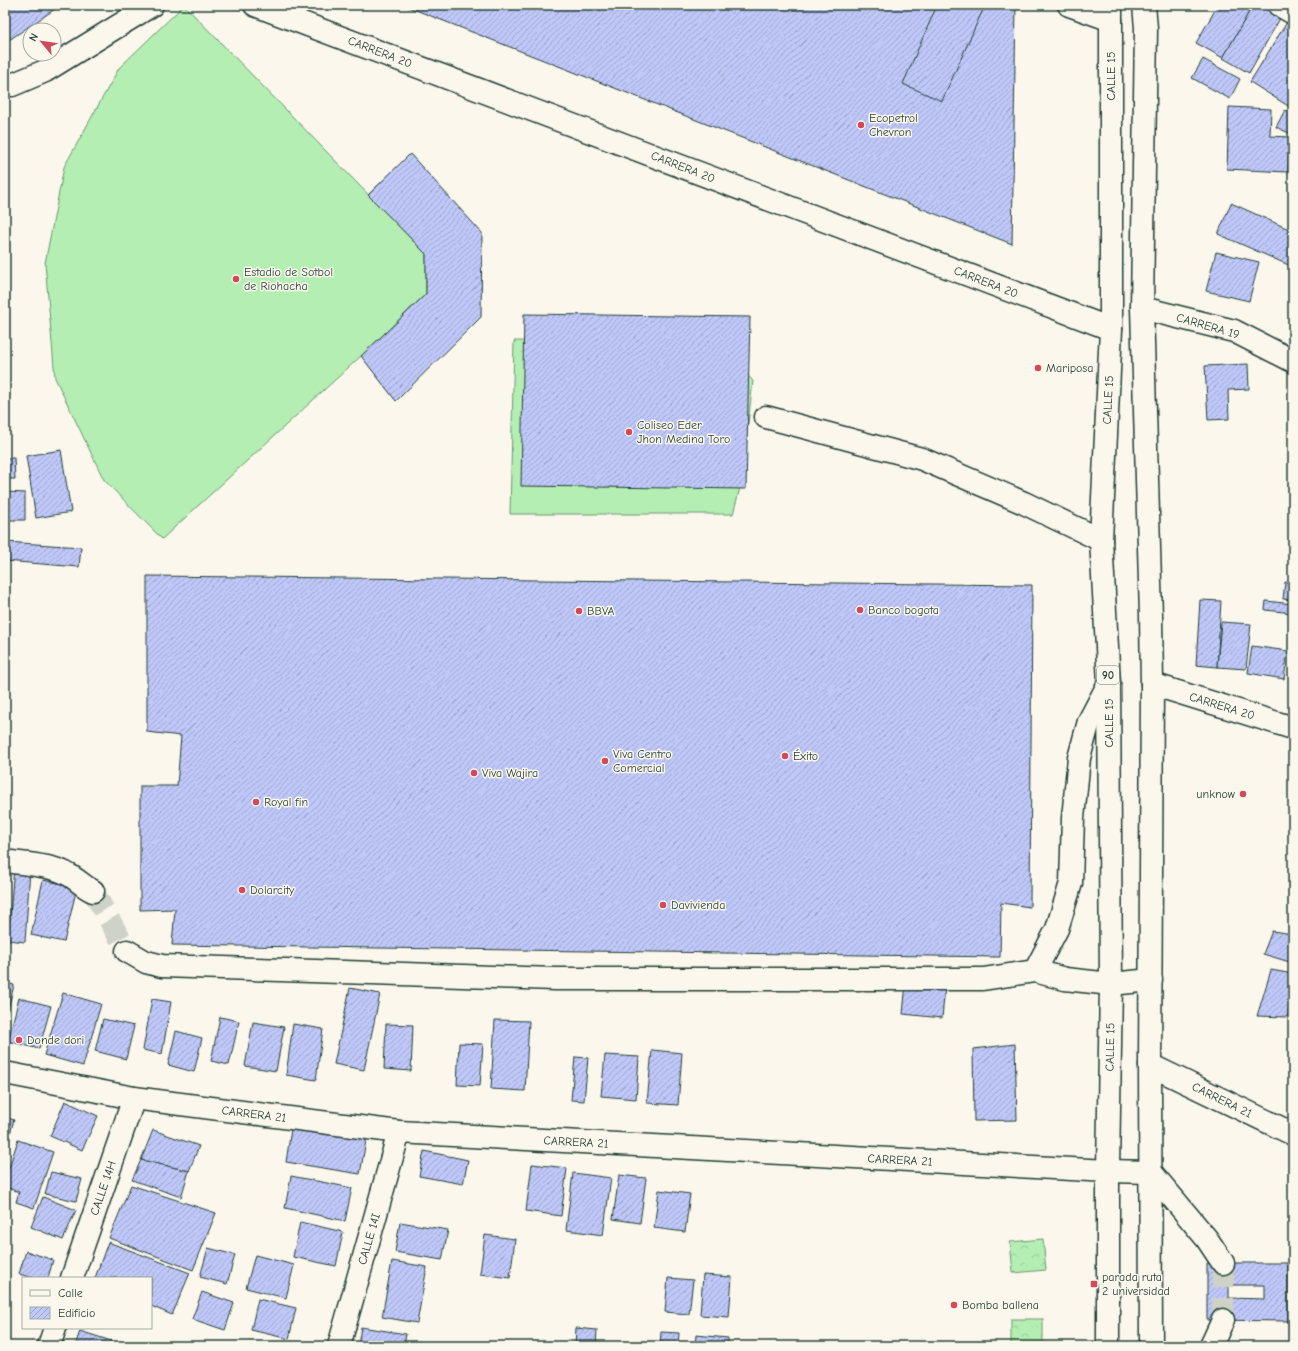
<svg xmlns="http://www.w3.org/2000/svg" width="1298" height="1351" font-family="'Comic Neue',sans-serif">
	<defs>
		<pattern id="forest-crowns" width="20" height="18" patternUnits="userSpaceOnUse"><rect width="20" height="18" fill="#b4eeb2"/><path d="M2 6a3 3 0 1 1 6 0M12 15a3 3 0 1 1 6 0" fill="none" stroke="#9acd9a"/></pattern>
		<pattern id="building-hatch" width="6" height="6" patternUnits="userSpaceOnUse"><rect width="6" height="6" fill="#c0c8f9"/><path d="M-1 1l2-2M0 6l6-6M5 7l2-2" fill="none" stroke="#9ba4ca"/></pattern>
	</defs>
	<rect width="100%" height="100%" fill="#fbf7ec"/>
	<filter id="ink" filterUnits="userSpaceOnUse"><feTurbulence type="fractalNoise" baseFrequency=".025" numOctaves="2"/><feDisplacementMap in="SourceGraphic" scale="8" xChannelSelector="R" yChannelSelector="G"/><feConvolveMatrix kernelMatrix="1 2 1 2 8 2 1 2 1" color-interpolation-filters="sRGB"/></filter>
	<g filter="url(#ink)">
		<g fill="url(#forest-crowns)" stroke="#6a9673">
			<path d="M 1043,1239 L 1046,1270 L 1013,1273 L 1010,1242 Z"/>
			<rect x="1011" y="1319" width="32" height="27"/>
		</g>
		<g fill="#b4eeb2" stroke="#6a9673">
			<path d="M 184,5 L 426,254 L 426,294 L 361,356 L 162,539 L 104,480 L 55,378 L 45,263 L 64,167 L 119,68 Z"/>
			<path d="M 514,341 L 720,345 L 753,381 L 741,484 L 733,514 L 510,514 Z"/>
		</g>
		<g fill="url(#building-hatch)" stroke="#1f3d34" fill-rule="evenodd">
			<path d="M 7,5 L 61,5 L 6,42 Z"/>
			<path d="M 403,5 L 1016,5 L 1012,244 Z"/>
			<path d="M 937,5 L 985,5 L 942,101 L 903,84 Z"/>
			<path d="M 1218,5 L 1253,5 L 1223,58 L 1196,43 Z"/>
			<path d="M 1253,5 L 1269,5 L 1283,13 L 1249,73 L 1223,58 Z"/>
			<path d="M 1287,22 L 1293,25 L 1293,109 L 1250,82 Z"/>
			<path d="M 1203,59 L 1240,79 L 1230,99 L 1192,78 Z"/>
			<path d="M 1229,107 L 1271,109 L 1270,136 L 1290,137 L 1288,172 L 1227,169 Z"/>
			<path d="M 1285,110 L 1293,113 L 1293,135 L 1276,127 Z"/>
			<path d="M 410,154 L 482,233 L 481,317 L 396,401 L 361,356 L 426,294 L 426,254 L 368,195 Z"/>
			<path d="M 1231,203 L 1293,231 L 1293,267 L 1218,234 Z"/>
			<path d="M 1216,252 L 1259,262 L 1249,301 L 1206,291 Z"/>
			<path d="M 524,314 L 750,317 L 746,489 L 521,486 Z"/>
			<path d="M 5,344 L 8,363 L 5,363 Z"/>
			<path d="M 1248,364 L 1249,389 L 1228,390 L 1229,419 L 1208,420 L 1205,366 Z"/>
			<path d="M 61,450 L 71,512 L 36,518 L 26,456 Z"/>
			<path d="M 5,458 L 14,458 L 15,479 L 5,479 Z"/>
			<path d="M 5,492 L 25,493 L 25,520 L 5,520 Z"/>
			<path d="M 5,542 L 81,547 L 79,567 L 5,561 Z"/>
			<path d="M 147,576 L 1032,585 L 1030,907 L 1001,903 L 1000,957 L 172,945 L 175,909 L 140,910 L 140,786 L 177,786 L 181,736 L 147,732 Z"/>
			<path d="M 1285,582 L 1293,583 L 1293,600 L 1283,599 Z"/>
			<path d="M 1200,600 L 1221,601 L 1217,667 L 1196,665 Z"/>
			<path d="M 1266,601 L 1293,604 L 1293,613 L 1265,610 Z"/>
			<path d="M 1221,622 L 1251,624 L 1246,669 L 1217,667 Z"/>
			<path d="M 1252,646 L 1288,651 L 1284,679 L 1248,673 Z"/>
			<path d="M 1293,858 L 1293,868 L 1290,867 Z"/>
			<path d="M 14,867 L 30,869 L 25,942 L 8,940 Z"/>
			<path d="M 43,880 L 77,887 L 64,942 L 31,935 Z"/>
			<path d="M 1272,931 L 1293,934 L 1293,963 L 1263,954 Z"/>
			<path d="M 1271,970 L 1293,974 L 1293,999 L 1287,1017 L 1257,1016 Z"/>
			<path d="M 5,983 L 14,985 L 5,1022 Z"/>
			<path d="M 906,983 L 945,986 L 942,1018 L 903,1014 Z"/>
			<path d="M 350,988 L 380,994 L 364,1070 L 334,1064 Z"/>
			<path d="M 63,993 L 101,1004 L 83,1066 L 44,1055 Z"/>
			<path d="M 19,998 L 51,1006 L 39,1049 L 8,1041 Z"/>
			<path d="M 152,999 L 171,1002 L 162,1054 L 143,1050 Z"/>
			<path d="M 220,1017 L 239,1021 L 229,1065 L 211,1061 Z"/>
			<path d="M 103,1019 L 134,1026 L 126,1059 L 95,1051 Z"/>
			<path d="M 495,1020 L 529,1021 L 525,1091 L 491,1089 Z"/>
			<path d="M 253,1022 L 284,1027 L 276,1071 L 245,1066 Z"/>
			<path d="M 293,1024 L 323,1029 L 316,1080 L 286,1075 Z"/>
			<path d="M 386,1024 L 413,1025 L 411,1071 L 384,1069 Z"/>
			<path d="M 176,1031 L 202,1038 L 194,1072 L 168,1065 Z"/>
			<path d="M 459,1043 L 483,1044 L 480,1086 L 457,1085 Z"/>
			<path d="M 1015,1044 L 1017,1120 L 974,1121 L 973,1049 Z"/>
			<path d="M 652,1050 L 682,1053 L 678,1105 L 647,1103 Z"/>
			<path d="M 605,1055 L 639,1057 L 636,1099 L 601,1096 Z"/>
			<path d="M 575,1057 L 588,1058 L 584,1101 L 571,1100 Z"/>
			<path d="M 65,1101 L 98,1116 L 82,1150 L 50,1136 Z"/>
			<path d="M 5,1117 L 14,1120 L 5,1150 Z"/>
			<path d="M 292,1123 L 367,1135 L 360,1174 L 286,1162 Z"/>
			<path d="M 153,1130 L 199,1146 L 189,1171 L 141,1160 Z"/>
			<path d="M 18,1140 L 53,1152 L 34,1208 L 16,1202 L 19,1192 L 5,1187 L 5,1180 Z"/>
			<path d="M 424,1151 L 468,1160 L 463,1184 L 419,1176 Z"/>
			<path d="M 141,1160 L 189,1171 L 181,1197 L 132,1180 Z"/>
			<path d="M 532,1164 L 567,1168 L 561,1216 L 526,1211 Z"/>
			<path d="M 51,1172 L 82,1179 L 76,1201 L 45,1194 Z"/>
			<path d="M 573,1173 L 611,1178 L 603,1235 L 566,1230 Z"/>
			<path d="M 619,1175 L 646,1178 L 640,1223 L 613,1219 Z"/>
			<path d="M 291,1176 L 352,1188 L 345,1221 L 285,1208 Z"/>
			<path d="M 131,1185 L 216,1213 L 193,1270 L 109,1238 Z"/>
			<path d="M 659,1190 L 690,1194 L 685,1232 L 654,1228 Z"/>
			<path d="M 43,1197 L 76,1210 L 63,1240 L 31,1227 Z"/>
			<path d="M 300,1222 L 343,1232 L 336,1266 L 293,1257 Z"/>
			<path d="M 400,1222 L 448,1230 L 442,1260 L 395,1252 Z"/>
			<path d="M 485,1235 L 515,1239 L 510,1278 L 480,1274 Z"/>
			<path d="M 108,1242 L 190,1273 L 172,1315 L 151,1306 L 151,1278 L 95,1278 Z"/>
			<path d="M 208,1248 L 235,1255 L 227,1284 L 200,1277 Z"/>
			<path d="M 26,1251 L 53,1260 L 48,1278 L 33,1278 L 19,1274 Z"/>
			<path d="M 255,1255 L 294,1265 L 286,1298 L 246,1288 Z"/>
			<path d="M 392,1261 L 427,1267 L 417,1323 L 382,1317 Z"/>
			<path d="M 1207,1263 L 1288,1263 L 1288,1321 L 1207,1320 ZM 1229,1285 L 1265,1285 L 1265,1299 L 1229,1298 Z"/>
			<path d="M 703,1275 L 732,1277 L 729,1317 L 700,1315 Z"/>
			<path d="M 668,1278 L 693,1280 L 689,1314 L 665,1312 Z"/>
			<path d="M 202,1292 L 234,1303 L 225,1330 L 192,1319 Z"/>
			<path d="M 258,1299 L 296,1308 L 289,1339 L 251,1330 Z"/>
			<path d="M 361,1327 L 406,1334 L 404,1346 L 358,1346 Z"/>
			<path d="M 576,1328 L 597,1330 L 596,1346 L 575,1346 Z"/>
			<path d="M 80,1331 L 127,1346 L 75,1346 Z"/>
			<path d="M 661,1332 L 679,1333 L 678,1346 L 660,1346 Z"/>
			<path d="M 696,1335 L 728,1338 L 728,1346 L 695,1346 Z"/>
			<path d="M 418,1341 L 440,1344 L 440,1346 L 417,1346 Z"/>
		</g>
		<g fill="none" stroke-linecap="round" stroke-linejoin="round">
			<g stroke="#cfd2c7" stroke-width="22" stroke-dasharray="22 11" stroke-linecap="butt">
				<path d="M 93,891 L 127,951"/>
				<path d="M 1223,1320 L 1223,1263"/>
			</g>
			<g stroke="#1f3d34" stroke-width="25">
				<g id="minor">
					<path d="M 255,5 L 1111,329"/>
					<path d="M 1069,5 L 1111,20"/>
					<path d="M 1279,5 L 1293,13"/>
					<path d="M 5,85 L 12,85 L 45,71 L 152,5"/>
					<path d="M 1142,308 L 1234,331 L 1293,361"/>
					<path d="M 766,417 L 922,459 L 1024,503 L 1101,540"/>
					<path d="M 1152,684 L 1293,728"/>
					<path d="M 5,861 C 24,864 53,865 69,875 C 78,880 84,887 93,891"/>
					<path d="M 127,951 L 146,962 L 162,966 L 555,979 L 983,979 L 1035,971 L 1065,979 L 1111,984 L 1151,980"/>
					<path d="M 1035,971 L 1057,929 L 1071,883 L 1073,818 L 1079,758 L 1089,721 L 1109,683"/>
					<path d="M 1150,1065 L 1293,1134"/>
					<path d="M 5,1073 L 134,1098 L 399,1132 L 1108,1171 L 1151,1172 L 1207,1239 L 1223,1263"/>
					<path d="M 72,1278 L 134,1098"/>
					<path d="M 49,1346 L 55,1328"/>
					<path d="M 339,1346 L 399,1132"/>
					<path d="M 1211,1346 L 1223,1320"/>
				</g>
			</g>
			<g stroke="#1f3d34" stroke-width="25">
				<g id="highway">
					<path d="M 1144,5 L 1146,28 L 1142,308 L 1151,616 L 1152,684 L 1150,1065 L 1151,1346"/>
					<path d="M 1108,1346 L 1108,1171 L 1111,984 L 1109,683 L 1101,540 L 1111,329 L 1111,5"/>
				</g>
			</g>
			<use href="#minor" stroke="#fbf7ec" stroke-width="22"/>
			<use href="#highway" stroke="#fbf7ec" stroke-width="22"/>
		</g>
	</g>
	<g fill="#d1495b" stroke="#fbf7ec" stroke-width="1.5">
		<circle cx="861" cy="125" r="4"/>
		<circle cx="236" cy="279" r="4"/>
		<circle cx="1038" cy="368" r="4"/>
		<circle cx="629" cy="432" r="4"/>
		<circle cx="860" cy="610" r="4"/>
		<circle cx="579" cy="611" r="4"/>
		<circle cx="785" cy="756" r="4"/>
		<circle cx="605" cy="761" r="4"/>
		<circle cx="474" cy="773" r="4"/>
		<circle cx="1243" cy="794" r="4"/>
		<circle cx="256" cy="802" r="4"/>
		<circle cx="242" cy="890" r="4"/>
		<circle cx="663" cy="905" r="4"/>
		<circle cx="19" cy="1040" r="4"/>
		<rect x="1090" y="1280" width="8" height="8" rx="2"/>
		<circle cx="954" cy="1305" r="4"/>
	</g>
	<g text-anchor="middle" stroke-width="3" stroke-linejoin="round" paint-order="stroke">
		<rect fill="#fbf7ec" stroke="#61756b" stroke-width="1" x="1097" y="666" width="22" height="18" rx="3"/>
		<g font-size="11" font-weight="bold" fill="#1f3d34">
			<text x="1108" y="679">90</text>
		</g>
		<g font-size="12" fill="#1f3d34" stroke="#fbf7ec">
			<text transform="translate(380 52) rotate(21)" y="4">CARRERA 20</text>
			<text transform="translate(1111 76) rotate(-90)" y="4">CALLE 15</text>
			<text transform="translate(683 167) rotate(21)" y="4">CARRERA 20</text>
			<text transform="translate(986 282) rotate(21)" y="4">CARRERA 20</text>
			<text transform="translate(1208 326) rotate(16)" y="4">CARRERA 19</text>
			<text transform="translate(1108 400) rotate(-87)" y="4">CALLE 15</text>
			<text transform="translate(1222 706) rotate(17)" y="4">CARRERA 20</text>
			<text transform="translate(1109 723) rotate(-90)" y="4">CALLE 15</text>
			<text transform="translate(1110 1047) rotate(-89)" y="4">CALLE 15</text>
			<text transform="translate(1222 1100) rotate(26)" y="4">CARRERA 21</text>
			<text transform="translate(254 1114) rotate(7)" y="4">CARRERA 21</text>
			<text transform="translate(576 1142) rotate(3)" y="4">CARRERA 21</text>
			<text transform="translate(900 1160) rotate(3)" y="4">CARRERA 21</text>
			<text transform="translate(103 1188) rotate(-71)" y="4">CALLE 14H</text>
			<text transform="translate(369 1239) rotate(-74)" y="4">CALLE 14I</text>
		</g>
		<g font-size="12" fill="#1f3d34" stroke="#fbf7ec" text-anchor="start">
			<text x="869" y="122">Ecopetrol<tspan x="869" dy="14">Chevron</tspan></text>
			<text x="244" y="276">Estadio de Sotbol<tspan x="244" dy="14">de Riohacha</tspan></text>
			<text x="1046" y="372">Mariposa</text>
			<text x="637" y="429">Coliseo Eder<tspan x="637" dy="14">Jhon Medina Toro</tspan></text>
			<text x="868" y="614">Banco bogota</text>
			<text x="587" y="615">BBVA</text>
			<text x="613" y="758">Viva Centro<tspan x="613" dy="14">Comercial</tspan></text>
			<text x="793" y="760">Éxito</text>
			<text x="482" y="777">Viva Wajira</text>
			<text x="1235" y="798" text-anchor="end">unknow</text>
			<text x="264" y="806">Royal fin</text>
			<text x="250" y="894">Dolarcity</text>
			<text x="671" y="909">Davivienda</text>
			<text x="27" y="1044">Donde dori</text>
			<text x="1102" y="1281">parada ruta<tspan x="1102" dy="14">2 universidad</tspan></text>
			<text x="962" y="1309">Bomba ballena</text>
		</g>
	</g>
	<rect width="1298" height="1351" fill="none" stroke="#fbf7ec" stroke-width="20"/>
	<rect x="10" y="10" width="1278" height="1331" fill="none" stroke="#1f3d34" stroke-width="1.5" filter="url(#ink)"/>
	<rect x="22" y="1277" width="130" height="52" fill="#fbf7ec" stroke="#a3ada2"/>
	<rect x="30" y="1290" width="20" height="6" fill="#fbf7ec" stroke="#a3ada2"/>
	<text x="58" y="1297" font-size="12" fill="#1f3d34">Calle</text>
	<rect x="30" y="1307" width="20" height="12" fill="url(#building-hatch)" stroke="#a3ada2"/>
	<text x="58" y="1317" font-size="12" fill="#1f3d34">Edificio</text>
	<g transform="translate(42 42) rotate(299)"><circle r="19" fill="#fbf7ec" stroke="#a3ada2"/>
	<path d="M0-3L7 15L0 10L-7 15Z" fill="#d1495b"/>
	<text y="-6" font-size="11" font-weight="bold" text-anchor="middle" fill="#1f3d34">N</text>
	</g>
</svg>
